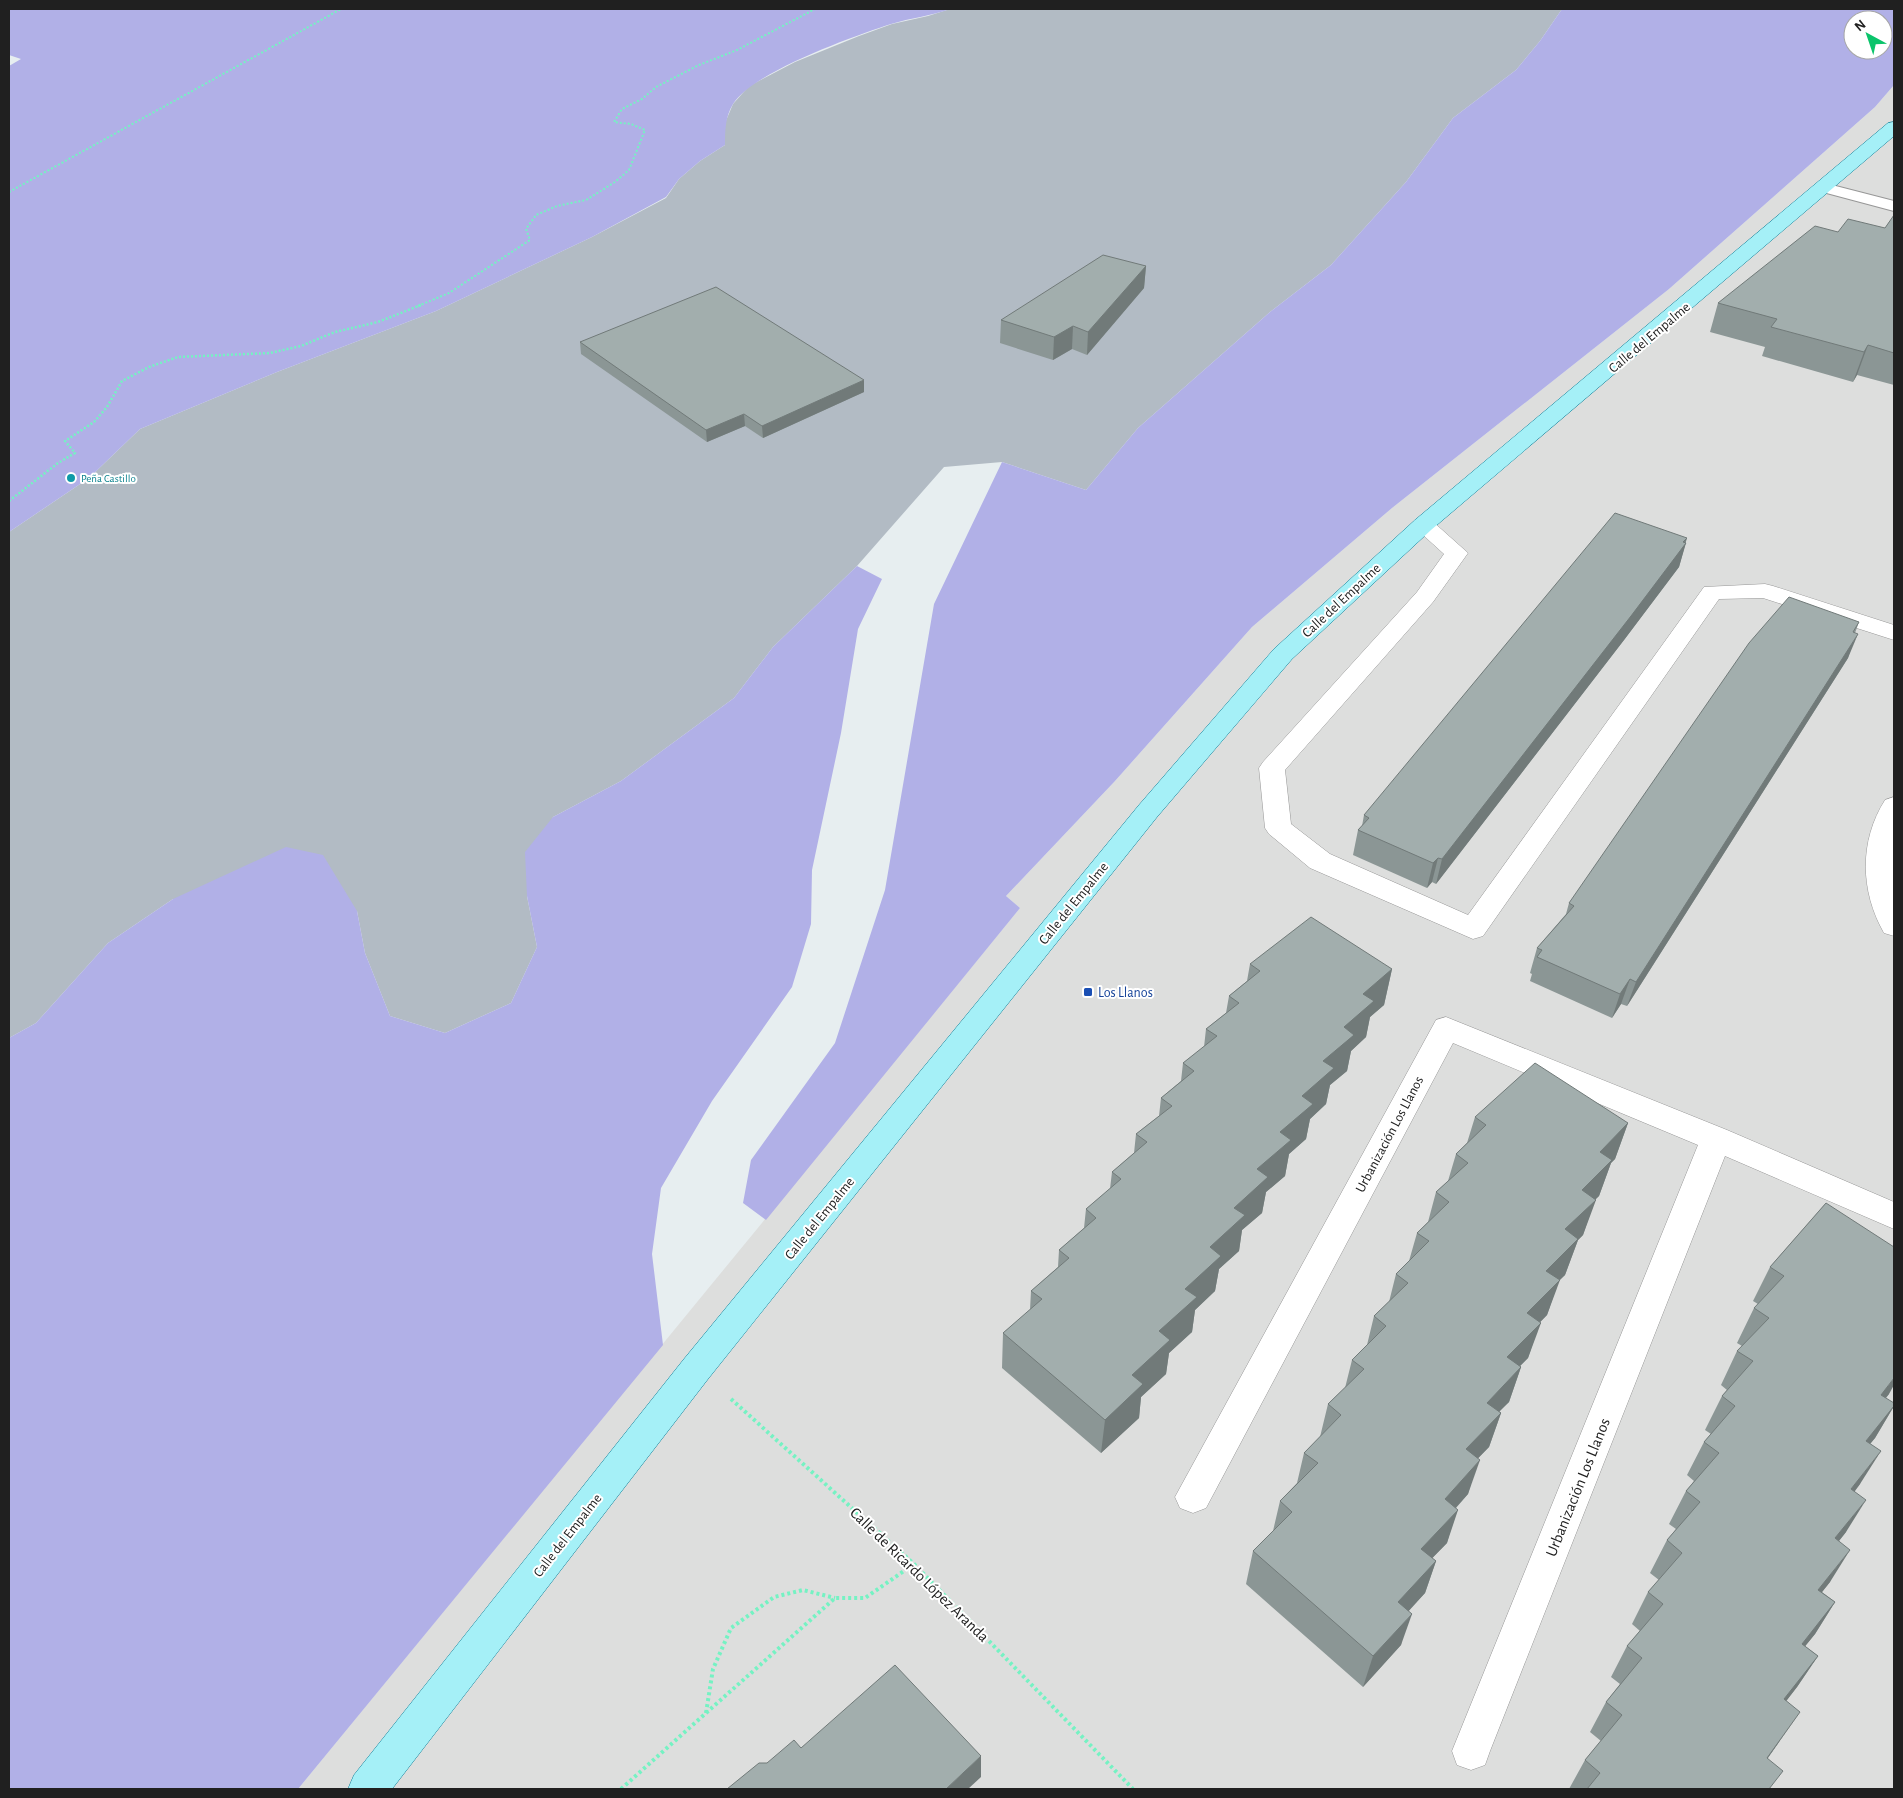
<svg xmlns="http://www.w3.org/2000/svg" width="1903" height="1798" font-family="'Alegreya Sans',sans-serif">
	<rect width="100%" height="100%" fill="#e7eef0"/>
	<path fill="#dddedd" d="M 1894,85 L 1894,1789 L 298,1789 L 1020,908 L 1006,896 L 1115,781 L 1252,627 L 1392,508 L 1669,289 L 1875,107 Z"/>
	<path fill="#b2bbc4" d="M 950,9 L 1562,9 L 1540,41 L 1516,70 L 1453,118 L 1406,182 L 1331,265 L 1270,312 L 1138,428 L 1086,490 L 1002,462 L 944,467 L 857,566 L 773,647 L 734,698 L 621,781 L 553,817 L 527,896 L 537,947 L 511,1003 L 445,1033 L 390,1016 L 365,953 L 357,911 L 173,899 L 108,943 L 36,1023 L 9,1038 L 9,532 L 89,478 L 140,429 L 277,372 L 436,311 L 592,237 L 666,198 L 679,179 L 700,161 L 725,145 L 725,123 L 733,104 L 749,86 L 795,62 L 859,36 L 892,24 L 928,16 Z"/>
	<g fill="#b1b0e7" fill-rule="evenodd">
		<path d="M 9,9 L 950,9 C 930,16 911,18 891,24 C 854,36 753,72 733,104 C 725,117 725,131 725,145 L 700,161 L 679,179 L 666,197 L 592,237 L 436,311 L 277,372 L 140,429 L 89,478 L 9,532 L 9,66 L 21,59 L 9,55 Z"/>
		<path d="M 1562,9 L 1894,9 L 1894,85 L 1875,107 L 1669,289 L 1392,508 L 1252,627 L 1115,781 L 1006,896 L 1020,908 L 766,1220 L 743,1203 L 751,1160 L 835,1043 L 885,890 L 934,604 L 1002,462 L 1086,490 L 1138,428 L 1270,312 L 1331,265 L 1406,182 L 1453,118 L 1516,70 L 1540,41 ZM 1853,20 L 1883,20 L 1883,50 L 1853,50 Z"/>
		<path d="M 857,566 L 882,579 L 858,629 L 841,733 L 812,870 L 811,924 L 792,987 L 712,1101 L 661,1188 L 652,1254 L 663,1345 L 298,1789 L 9,1789 L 9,1038 L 36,1023 L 108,943 L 173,899 L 286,847 L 323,855 L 357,911 L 365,953 L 390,1016 L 445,1033 L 511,1003 L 537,947 L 527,896 L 525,852 L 553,817 L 621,781 L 734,698 L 773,647 Z"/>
	</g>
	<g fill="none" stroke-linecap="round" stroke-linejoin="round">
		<g stroke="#979797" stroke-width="2">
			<path id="service" d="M 1824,183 L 1894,201 L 1894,211 L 1819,191 L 1816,188 L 1819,185 Z"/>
		</g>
		<g stroke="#979797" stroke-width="1">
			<g id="minor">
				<path d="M 1423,518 L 1431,520 L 1468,553 L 1433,602 L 1285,770 L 1291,824 L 1330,854 L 1468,915 L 1704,587 L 1765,584 L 1773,586 L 1894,625 L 1894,640 L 1763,598 L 1719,599 L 1483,936 L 1473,939 L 1310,868 L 1269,834 L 1265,828 L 1259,768 L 1263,762 L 1417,592 L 1444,554 L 1412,525 L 1415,520 Z"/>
				<path d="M 1894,797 L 1894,936 L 1884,933 C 1860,891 1859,841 1885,800 Z"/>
				<path d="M 1446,1017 L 1727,1130 L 1894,1202 L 1894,1229 L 1725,1156 L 1490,1751 L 1485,1765 L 1471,1770 L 1457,1765 L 1452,1751 L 1698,1145 L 1453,1043 L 1206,1508 L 1193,1513 L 1180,1508 L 1175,1497 L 1436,1020 Z"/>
			</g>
		</g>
		<g stroke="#087993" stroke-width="1">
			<path id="primary" d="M 1894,122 L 1894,136 L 1431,530 L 1292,659 L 1157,817 L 708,1379 L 392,1789 L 348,1789 L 354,1775 L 684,1359 L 1139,805 L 1274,649 L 1415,520 L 1888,123 Z"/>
		</g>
		<g stroke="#75f2c3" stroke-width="2" stroke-dasharray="2 2" stroke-linecap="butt">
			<path d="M 9,192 L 341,9"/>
			<path d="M 418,306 L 449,293 L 530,240 L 526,229 L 536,215 L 557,206 L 586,200 L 615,182 L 629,170 L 645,130 L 631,124 L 614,122 L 622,109 L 642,99 L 656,87 L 699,65 L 737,50 L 815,9"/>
		</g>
		<path stroke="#75f2c3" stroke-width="2.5" stroke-dasharray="2 2" stroke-linecap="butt" d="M 9,501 L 58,463 L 75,453 L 65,441 L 94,422 L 107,407 L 122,381 L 149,367 L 178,357 L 270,353 L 301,346 L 335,332 L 378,322 L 421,305"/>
		<g stroke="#75f2c3" stroke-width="4" stroke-dasharray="3 3" stroke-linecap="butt">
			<path d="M 731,1399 L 914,1564 L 1133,1789"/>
			<path d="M 706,1713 L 713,1669 L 731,1628 L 774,1597 L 803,1590 L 835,1598"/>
			<path d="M 621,1789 L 835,1598 L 865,1598 L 914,1564"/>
		</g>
		<use href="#service" fill="#fff" fill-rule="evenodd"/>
		<use href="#minor" fill="#fff" fill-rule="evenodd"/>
		<use href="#primary" fill="#a5f0f7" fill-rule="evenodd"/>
	</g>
	<g fill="#8b9695">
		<path d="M 1894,215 L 1894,385 L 1857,375 L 1853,382 L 1762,356 L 1765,347 L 1710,332 L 1718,303 L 1838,232 L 1885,228 Z"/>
		<path d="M 1146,266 L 1144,288 L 1087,355 L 1072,349 L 1053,360 L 1000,343 L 1001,320 Z"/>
		<path d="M 580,342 L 864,392 L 763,438 L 745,426 L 707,442 L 581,354 Z"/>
		<path d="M 1687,538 L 1679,567 L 1624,640 L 1436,884 L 1432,882 L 1427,888 L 1353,855 L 1358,830 L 1362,826 L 1364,815 Z"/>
		<path d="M 1859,622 L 1855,633 L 1848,658 L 1627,1006 L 1621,1004 L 1612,1018 L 1530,981 L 1532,974 L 1530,973 L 1537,948 L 1566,914 L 1569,903 Z"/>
		<path d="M 1250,964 L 1392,969 L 1384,1005 L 1370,1017 L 1366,1037 L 1351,1051 L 1347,1071 L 1330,1085 L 1326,1104 L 1310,1119 L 1306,1139 L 1289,1154 L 1285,1176 L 1266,1192 L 1262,1213 L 1242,1230 L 1239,1251 L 1219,1269 L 1215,1291 L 1195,1310 L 1192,1332 L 1169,1353 L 1166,1374 L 1141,1397 L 1139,1418 L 1101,1453 L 1002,1368 L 1003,1333 L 1030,1310 L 1031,1291 L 1058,1267 L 1059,1250 L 1084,1228 L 1086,1209 L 1110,1189 L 1112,1172 L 1134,1153 L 1136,1134 L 1159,1116 L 1161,1098 L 1181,1081 L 1183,1063 L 1204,1047 L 1206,1029 L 1226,1013 L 1229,996 L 1247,981 Z"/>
		<path d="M 1475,1117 L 1628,1123 L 1615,1159 L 1611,1163 L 1599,1196 L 1595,1199 L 1583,1235 L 1578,1240 L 1565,1275 L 1559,1280 L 1547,1315 L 1540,1322 L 1528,1358 L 1520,1366 L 1521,1367 L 1509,1402 L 1499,1411 L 1501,1413 L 1489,1447 L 1478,1458 L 1468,1494 L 1456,1508 L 1447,1543 L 1432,1558 L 1436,1561 L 1425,1593 L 1408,1611 L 1401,1645 L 1363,1687 L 1246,1584 L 1253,1551 L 1273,1531 L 1280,1501 L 1297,1483 L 1304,1453 L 1320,1437 L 1328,1404 L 1345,1388 L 1352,1360 L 1367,1345 L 1374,1316 L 1389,1302 L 1396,1274 L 1409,1261 L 1417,1233 L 1428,1222 L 1436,1192 L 1448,1181 L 1456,1154 L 1467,1143 Z"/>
		<path d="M 1826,1203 L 1889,1394 L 1886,1398 L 1894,1406 L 1875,1438 L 1870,1444 L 1860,1484 L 1855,1491 L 1846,1532 L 1839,1541 L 1830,1582 L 1822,1592 L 1835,1602 L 1815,1634 L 1805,1646 L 1818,1656 L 1797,1687 L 1786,1701 L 1779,1742 L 1768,1758 L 1770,1789 L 1569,1789 L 1585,1760 L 1601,1741 L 1590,1732 L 1606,1702 L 1620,1684 L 1611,1677 L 1627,1646 L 1640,1631 L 1632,1624 L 1648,1592 L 1659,1580 L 1650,1573 L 1667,1540 L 1676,1529 L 1669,1524 L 1686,1491 L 1694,1481 L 1687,1475 L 1704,1442 L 1711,1434 L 1705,1430 L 1722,1396 L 1727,1390 L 1721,1385 L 1737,1351 L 1742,1346 L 1737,1343 L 1754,1308 L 1758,1304 L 1753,1301 L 1770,1267 Z"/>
	</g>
	<g fill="#717a79">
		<path d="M 1146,266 L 1144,288 L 1087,355 L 1088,332 Z"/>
		<path d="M 1073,326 L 1072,349 L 1053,360 L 1054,337 Z"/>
		<path d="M 1868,345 L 1857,375 L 1853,382 L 1864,352 Z"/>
		<path d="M 864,380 L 864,392 L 763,438 L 762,426 Z"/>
		<path d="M 744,414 L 745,426 L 707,442 L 706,430 Z"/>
		<path d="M 1687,538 L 1684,545 L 1686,543 L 1679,567 L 1624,640 L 1436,884 L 1442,859 Z"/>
		<path d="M 1858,634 L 1848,658 L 1627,1006 L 1636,982 Z"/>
		<path d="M 1438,858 L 1432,882 L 1427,888 L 1433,863 Z"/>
		<path d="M 1392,969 L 1384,1005 L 1370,1017 L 1366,1037 L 1351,1051 L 1347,1071 L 1330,1085 L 1326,1104 L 1310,1119 L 1306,1139 L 1289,1154 L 1285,1176 L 1266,1192 L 1262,1213 L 1242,1230 L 1239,1251 L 1219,1269 L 1215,1291 L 1195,1310 L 1192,1332 L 1169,1353 L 1166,1374 L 1141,1397 L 1139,1418 L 1101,1453 L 1105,1420 L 1323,1061 L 1363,994 Z"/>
		<path d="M 1630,979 L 1621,1004 L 1612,1018 L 1620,994 Z"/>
		<path d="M 1628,1123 L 1615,1159 L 1611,1163 L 1599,1196 L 1586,1209 L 1596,1200 L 1583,1235 L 1578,1240 L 1565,1275 L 1534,1306 L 1546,1271 L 1600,1152 Z"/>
		<path d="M 1560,1280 L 1547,1315 L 1515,1348 L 1527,1313 Z"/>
		<path d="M 1541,1323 L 1528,1358 L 1495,1391 L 1507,1357 Z"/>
		<path d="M 1521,1367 L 1509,1402 L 1475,1436 L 1487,1403 Z"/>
		<path d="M 1894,1378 L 1894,1385 L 1889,1394 L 1860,1428 L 1881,1395 Z"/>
		<path d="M 1894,1406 L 1875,1438 L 1845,1474 L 1866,1441 Z"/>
		<path d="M 1501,1413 L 1489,1447 L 1455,1482 L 1466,1449 Z"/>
		<path d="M 1881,1451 L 1860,1484 L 1831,1522 L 1851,1489 Z"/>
		<path d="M 1480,1460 L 1468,1494 L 1434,1532 L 1445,1499 Z"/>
		<path d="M 1866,1500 L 1846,1532 L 1815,1571 L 1835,1538 Z"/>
		<path d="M 1458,1510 L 1447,1543 L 1410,1581 L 1421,1549 Z"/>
		<path d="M 1850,1550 L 1830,1582 L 1798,1622 L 1818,1590 Z"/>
		<path d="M 1436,1561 L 1425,1593 L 1388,1634 L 1398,1602 Z"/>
		<path d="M 1835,1602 L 1815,1634 L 1782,1675 L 1802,1644 Z"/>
		<path d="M 1412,1614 L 1401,1645 L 1363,1687 L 1373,1656 Z"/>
		<path d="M 1818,1656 L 1797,1687 L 1764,1730 L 1784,1699 Z"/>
		<path d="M 1800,1712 L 1779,1742 L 1747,1787 L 1767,1758 Z"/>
		<path d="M 981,1756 L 981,1777 L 968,1789 L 946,1789 Z"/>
	</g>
	<g fill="#a2aead" stroke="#717a79">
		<path d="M 1894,215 L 1894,353 L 1868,345 L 1864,352 L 1771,327 L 1777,319 L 1718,303 L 1815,226 L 1838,232 L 1848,219 L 1885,228 Z"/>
		<path d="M 1103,255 L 1146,266 L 1088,332 L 1073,326 L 1054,337 L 1001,320 Z"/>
		<path d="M 716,287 L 864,380 L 762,426 L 744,414 L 706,430 L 580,342 Z"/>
		<path d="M 1615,513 L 1687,538 L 1683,542 L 1686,543 L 1631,616 L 1442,859 L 1438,858 L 1433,863 L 1358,830 L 1369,818 L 1364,815 Z"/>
		<path d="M 1789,597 L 1859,622 L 1853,632 L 1858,634 L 1636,982 L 1630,979 L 1620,994 L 1537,957 L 1542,950 L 1537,948 L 1574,906 L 1569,903 L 1749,643 Z"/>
		<path d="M 1311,917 L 1392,969 L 1363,994 L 1374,1001 L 1344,1027 L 1354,1035 L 1323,1061 L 1334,1068 L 1302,1096 L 1313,1104 L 1280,1132 L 1291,1140 L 1257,1169 L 1268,1177 L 1234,1208 L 1245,1215 L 1210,1247 L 1221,1256 L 1185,1289 L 1197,1297 L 1159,1331 L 1170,1340 L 1132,1375 L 1143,1384 L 1105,1420 L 1003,1333 L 1042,1299 L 1031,1291 L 1069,1258 L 1059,1250 L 1096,1218 L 1086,1209 L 1121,1179 L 1112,1172 L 1147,1142 L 1136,1134 L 1172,1106 L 1161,1098 L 1194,1071 L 1183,1063 L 1217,1036 L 1206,1029 L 1239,1003 L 1229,996 L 1260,971 L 1250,964 Z"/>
		<path d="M 1535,1063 L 1628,1123 L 1600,1152 L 1612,1160 L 1582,1190 L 1596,1200 L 1565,1229 L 1578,1239 L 1546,1271 L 1560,1280 L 1527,1313 L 1541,1323 L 1507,1357 L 1521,1367 L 1487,1403 L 1501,1413 L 1466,1449 L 1480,1460 L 1445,1499 L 1458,1510 L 1421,1549 L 1436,1561 L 1398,1602 L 1412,1614 L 1373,1656 L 1253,1551 L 1292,1512 L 1280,1501 L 1318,1463 L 1304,1453 L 1341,1415 L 1328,1404 L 1364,1369 L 1352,1360 L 1386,1326 L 1374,1316 L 1408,1283 L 1396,1274 L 1429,1241 L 1417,1233 L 1449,1202 L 1436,1192 L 1468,1163 L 1456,1154 L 1486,1125 L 1475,1117 Z"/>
		<path d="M 1826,1203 L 1894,1247 L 1894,1378 L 1881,1395 L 1894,1403 L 1894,1406 L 1866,1441 L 1881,1451 L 1851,1489 L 1866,1500 L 1835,1538 L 1850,1550 L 1818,1590 L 1835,1602 L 1802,1644 L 1818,1656 L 1784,1699 L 1800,1712 L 1767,1758 L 1783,1771 L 1769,1789 L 1587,1789 L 1600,1773 L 1585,1760 L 1622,1715 L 1606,1702 L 1642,1658 L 1627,1646 L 1663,1604 L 1648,1592 L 1682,1553 L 1667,1540 L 1700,1502 L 1686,1491 L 1719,1453 L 1704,1442 L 1735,1406 L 1722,1396 L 1753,1361 L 1737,1351 L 1769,1318 L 1754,1308 L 1784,1276 L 1770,1267 Z"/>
		<path d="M 895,1665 L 981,1756 L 946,1789 L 727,1789 L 759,1763 L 767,1763 L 794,1740 L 801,1748 Z"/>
	</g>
	<circle fill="#0f9aa8" stroke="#fff" stroke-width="2" cx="71" cy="478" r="5"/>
	<rect fill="#1a4fb4" stroke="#fff" stroke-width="2" x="1083" y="987" width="10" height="10" rx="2.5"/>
	<g text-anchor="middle" stroke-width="4" stroke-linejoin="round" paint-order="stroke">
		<g font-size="11" fill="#0d838f" stroke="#fff" text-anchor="start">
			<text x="81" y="482">Peña Castillo</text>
		</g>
		<g font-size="14" fill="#202020" stroke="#fff">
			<text transform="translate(1649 337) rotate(-40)" y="5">Calle del Empalme</text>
			<text transform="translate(1341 600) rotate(-43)" y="5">Calle del Empalme</text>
			<text transform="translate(1073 903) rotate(-51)" y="5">Calle del Empalme</text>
			<text transform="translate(1389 1134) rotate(-62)" y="5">Urbanización Los Llanos</text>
			<text transform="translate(819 1218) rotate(-51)" y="5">Calle del Empalme</text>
			<text transform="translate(567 1535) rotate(-52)" y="5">Calle del Empalme</text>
		</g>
		<g font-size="14" fill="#164399" stroke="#fff" text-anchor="start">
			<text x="1098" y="997">Los Llanos</text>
		</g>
		<g font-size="16" fill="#202020" stroke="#fff">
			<text transform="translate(1577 1487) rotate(-68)" y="6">Urbanización Los Llanos</text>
			<text transform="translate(920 1574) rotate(44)" y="6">Calle de Ricardo López Aranda</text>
		</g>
	</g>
	<rect width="1903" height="1798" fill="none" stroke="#202020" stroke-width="20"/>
	<g transform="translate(1868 35) rotate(320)"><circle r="24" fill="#ffffff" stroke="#a6a6a6"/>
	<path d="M0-4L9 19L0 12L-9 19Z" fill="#0bc46b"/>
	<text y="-8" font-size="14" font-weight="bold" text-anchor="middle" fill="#202020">N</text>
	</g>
</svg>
